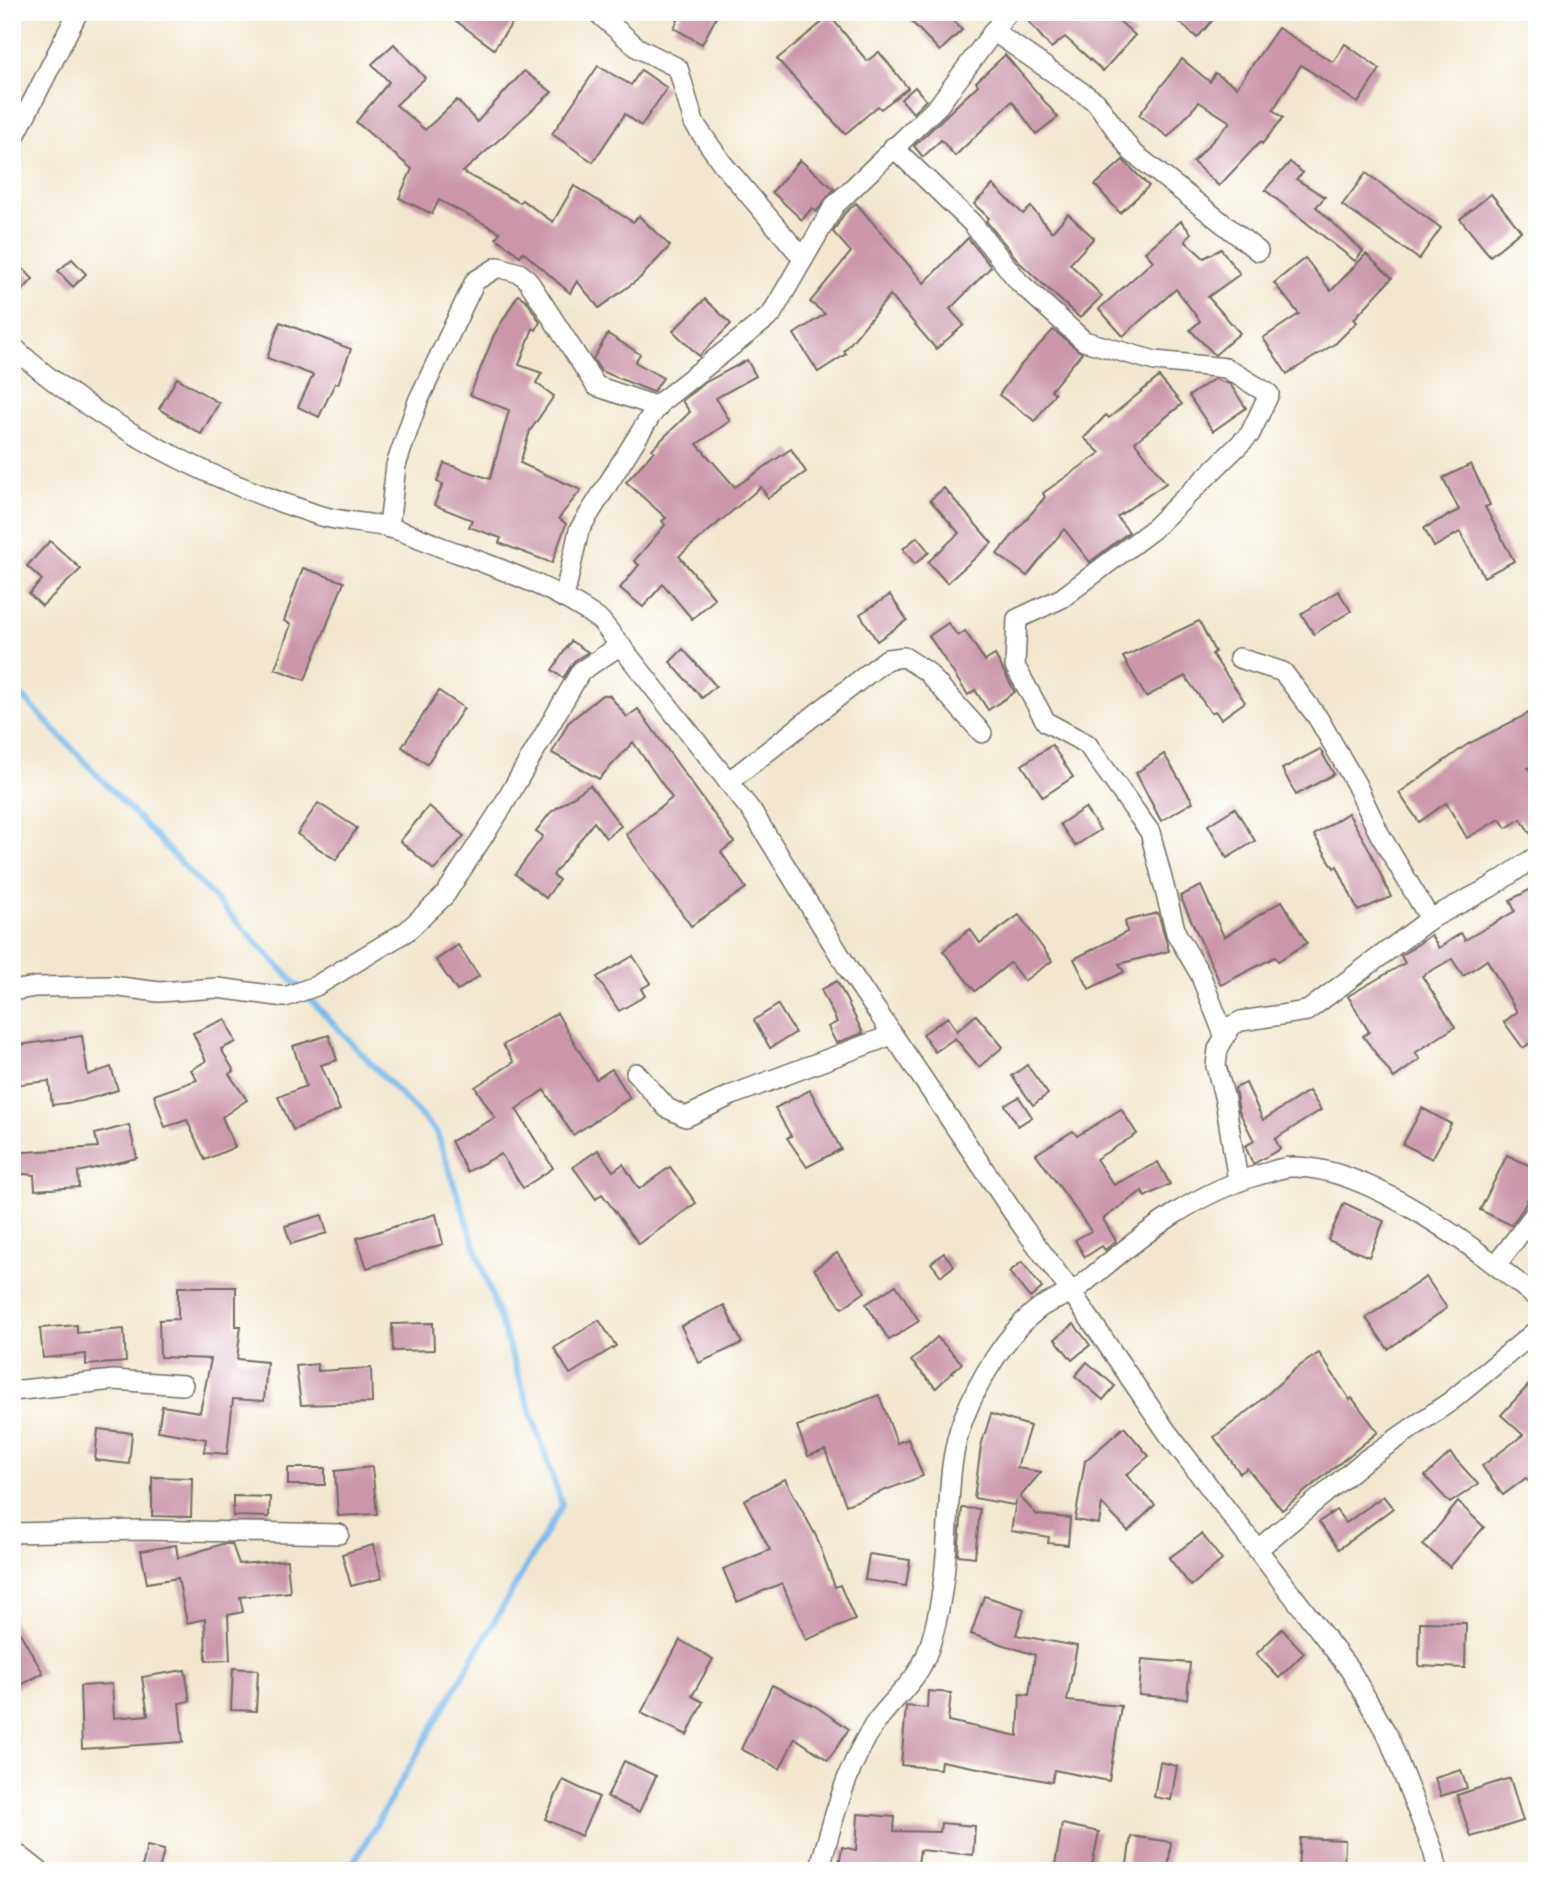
<svg xmlns="http://www.w3.org/2000/svg" width="1549" height="1883" font-family="'IM FELL English',serif">
	<rect width="100%" height="100%" fill="#fff"/>
	<filter id="ink" filterUnits="userSpaceOnUse"><feTurbulence type="fractalNoise" baseFrequency=".0143" numOctaves="2"/><feDisplacementMap in="SourceGraphic" scale="14" xChannelSelector="R" yChannelSelector="G"/><feConvolveMatrix kernelMatrix="1 2 1 2 8 2 1 2 1" color-interpolation-filters="sRGB"/></filter>
	<filter id="wash" filterUnits="userSpaceOnUse"><feTurbulence type="fractalNoise" baseFrequency=".00686" numOctaves="4" result="noise"/><feDisplacementMap in="SourceGraphic" scale="28" xChannelSelector="R" yChannelSelector="G"/><feGaussianBlur stdDeviation="1.57" result="paint"/><feColorMatrix in="noise" values="0 0 0 0 0 0 0 0 0 0 0 0 0 0 0 0 0 1.4 0 .05"/><feComposite in="paint" operator="in"/></filter>
	<g filter="url(#wash)">
		<rect width="100%" height="100%" fill="#f2e7ce"/>
		<g fill="none" stroke-linecap="round" stroke-linejoin="round">
			<path stroke="#76baec" stroke-width="6" d="M 12,685 L 437,1133 L 562,1505 L 349,1871"/>
		</g>
		<g id="blocks">
			<g fill="#cb96aa">
				<path d="M 444,12 L 520,12 L 494,49 Z"/>
				<path d="M 682,12 L 719,12 L 702,44 L 674,28 Z"/>
				<path d="M 902,12 L 945,12 L 962,30 L 940,51 Z"/>
				<path d="M 1038,12 L 1109,12 L 1135,35 L 1103,71 L 1065,37 L 1051,48 L 1028,21 Z"/>
				<path d="M 1169,12 L 1220,12 L 1197,38 Z"/>
				<path d="M 830,16 L 867,61 L 879,52 L 908,88 L 881,109 L 878,106 L 845,134 L 777,59 Z"/>
				<path d="M 1278,28 L 1333,62 L 1345,44 L 1380,69 L 1358,103 L 1301,65 L 1273,110 L 1283,118 L 1262,144 L 1260,142 L 1219,186 L 1193,162 L 1230,122 L 1199,102 L 1168,137 L 1139,115 L 1182,59 L 1210,82 L 1215,73 L 1237,87 Z"/>
				<path d="M 394,44 L 425,78 L 396,105 L 425,130 L 457,100 L 477,122 L 524,71 L 552,92 L 463,172 L 520,203 L 522,200 L 553,222 L 574,186 L 633,222 L 639,216 L 670,246 L 640,278 L 599,308 L 577,281 L 570,293 L 523,252 L 520,256 L 496,238 L 500,232 L 439,200 L 432,214 L 399,198 L 412,169 L 356,122 L 389,82 L 372,64 Z"/>
				<path d="M 1005,55 L 1058,117 L 1036,134 L 1012,101 L 955,156 L 941,140 L 923,157 L 914,146 L 978,85 L 976,82 Z"/>
				<path d="M 598,66 L 631,85 L 641,70 L 667,88 L 641,126 L 625,114 L 593,162 L 552,134 Z"/>
				<path d="M 915,87 L 926,100 L 913,113 L 901,99 Z"/>
				<path d="M 800,160 L 834,189 L 816,212 L 812,208 L 802,220 L 772,192 Z"/>
				<path d="M 1123,160 L 1149,186 L 1120,213 L 1095,185 Z"/>
				<path d="M 1290,162 L 1303,173 L 1296,179 L 1325,197 L 1316,207 L 1363,251 L 1355,261 L 1265,190 Z"/>
				<path d="M 1366,173 L 1441,228 L 1419,259 L 1342,205 Z"/>
				<path d="M 993,185 L 1023,214 L 1031,207 L 1052,232 L 1068,214 L 1094,238 L 1070,264 L 1102,296 L 1080,318 L 1020,263 L 986,221 L 989,218 L 974,204 Z"/>
				<path d="M 1491,194 L 1521,231 L 1490,256 L 1460,219 Z"/>
				<path d="M 856,203 L 924,283 L 968,238 L 991,267 L 950,309 L 964,325 L 936,349 L 890,295 L 844,351 L 846,354 L 818,372 L 794,334 L 825,314 L 810,302 L 851,252 L 833,232 L 844,214 Z"/>
				<path d="M 1181,221 L 1191,233 L 1185,241 L 1204,258 L 1221,249 L 1240,274 L 1208,297 L 1240,333 L 1215,355 L 1190,330 L 1200,321 L 1176,289 L 1123,336 L 1099,309 L 1153,261 L 1145,252 Z"/>
				<path d="M 1366,254 L 1392,278 L 1354,319 L 1357,322 L 1336,343 L 1287,374 L 1263,338 L 1299,314 L 1274,283 L 1305,258 L 1331,291 Z"/>
				<path d="M 12,257 L 33,279 L 12,302 Z"/>
				<path d="M 72,259 L 86,274 L 73,287 L 58,271 Z"/>
				<path d="M 518,295 L 526,300 L 540,322 L 536,330 L 533,328 L 519,365 L 542,373 L 536,383 L 554,396 L 530,431 L 520,463 L 581,490 L 559,518 L 566,524 L 552,563 L 499,543 L 501,538 L 469,527 L 472,520 L 434,505 L 443,484 L 437,482 L 444,463 L 490,479 L 509,410 L 470,395 L 494,335 Z"/>
				<path d="M 705,299 L 731,324 L 699,356 L 673,331 Z"/>
				<path d="M 280,322 L 351,349 L 338,384 L 335,383 L 319,417 L 298,407 L 313,375 L 267,358 Z"/>
				<path d="M 1053,330 L 1082,353 L 1051,390 L 1055,393 L 1035,421 L 999,395 L 1019,367 Z"/>
				<path d="M 608,334 L 640,354 L 635,362 L 663,378 L 653,392 L 601,371 L 593,359 Z"/>
				<path d="M 747,360 L 756,376 L 716,398 L 730,421 L 697,444 L 735,487 L 791,449 L 806,472 L 768,498 L 761,487 L 679,556 L 715,599 L 692,619 L 663,584 L 643,607 L 620,588 L 639,565 L 634,561 L 665,525 L 662,521 L 666,518 L 626,482 L 654,451 L 652,449 L 690,412 L 682,401 L 704,383 Z"/>
				<path d="M 1159,377 L 1182,404 L 1135,442 L 1166,483 L 1117,517 L 1129,532 L 1090,562 L 1064,529 L 1027,576 L 997,554 L 1045,497 L 1043,493 L 1100,453 L 1084,438 L 1106,415 L 1109,418 Z"/>
				<path d="M 177,378 L 219,403 L 201,434 L 159,409 Z"/>
				<path d="M 1214,379 L 1230,384 L 1246,408 L 1213,431 L 1189,396 Z"/>
				<path d="M 1471,464 L 1490,505 L 1485,507 L 1514,561 L 1484,577 L 1460,532 L 1434,547 L 1424,528 L 1459,510 L 1443,478 Z"/>
				<path d="M 944,488 L 992,543 L 947,583 L 928,562 L 959,533 L 930,500 Z"/>
				<path d="M 917,537 L 929,552 L 915,564 L 903,549 Z"/>
				<path d="M 50,541 L 81,569 L 42,606 L 29,594 L 42,580 L 27,566 Z"/>
				<path d="M 303,568 L 344,582 L 305,680 L 275,669 L 291,624 L 284,621 Z"/>
				<path d="M 1338,591 L 1351,611 L 1314,634 L 1301,614 Z"/>
				<path d="M 890,595 L 907,620 L 877,641 L 860,614 Z"/>
				<path d="M 1199,621 L 1215,652 L 1212,654 L 1245,702 L 1221,719 L 1215,711 L 1211,713 L 1185,676 L 1146,697 L 1123,657 Z"/>
				<path d="M 948,623 L 958,636 L 965,631 L 985,661 L 995,655 L 1015,692 L 988,710 L 975,690 L 968,695 L 929,636 Z"/>
				<path d="M 571,641 L 588,652 L 574,661 L 563,678 L 552,670 Z"/>
				<path d="M 683,649 L 716,686 L 702,698 L 670,662 Z"/>
				<path d="M 439,691 L 464,708 L 427,764 L 402,747 Z"/>
				<path d="M 602,695 L 609,695 L 627,717 L 638,709 L 734,842 L 721,852 L 746,888 L 691,926 L 626,834 L 672,798 L 633,742 L 599,779 L 552,753 L 568,723 Z"/>
				<path d="M 1537,709 L 1537,763 L 1528,768 L 1537,781 L 1537,844 L 1521,819 L 1506,828 L 1500,819 L 1467,838 L 1446,803 L 1419,822 L 1399,793 L 1468,744 Z"/>
				<path d="M 1052,745 L 1073,777 L 1043,797 L 1022,765 Z"/>
				<path d="M 1320,749 L 1334,774 L 1296,795 L 1282,769 Z"/>
				<path d="M 1164,754 L 1193,802 L 1161,821 L 1136,773 Z"/>
				<path d="M 590,785 L 621,826 L 606,838 L 594,822 L 553,875 L 559,880 L 546,898 L 515,874 L 543,836 L 536,831 L 551,812 Z"/>
				<path d="M 318,803 L 357,828 L 336,860 L 297,834 Z"/>
				<path d="M 429,806 L 464,836 L 434,870 L 400,841 Z"/>
				<path d="M 1085,808 L 1100,830 L 1075,846 L 1060,824 Z"/>
				<path d="M 1235,808 L 1255,841 L 1227,858 L 1208,825 Z"/>
				<path d="M 1348,813 L 1367,845 L 1391,897 L 1358,911 L 1337,866 L 1334,868 L 1314,835 Z"/>
				<path d="M 1201,886 L 1224,937 L 1282,901 L 1307,943 L 1278,961 L 1275,957 L 1221,985 L 1180,896 Z"/>
				<path d="M 1537,886 L 1537,1038 L 1523,1048 L 1504,1022 L 1517,1012 L 1487,960 L 1463,976 L 1452,959 L 1422,976 L 1455,1027 L 1415,1053 L 1420,1059 L 1394,1078 L 1363,1036 L 1369,1032 L 1348,996 L 1405,963 L 1401,956 L 1431,935 L 1439,948 L 1461,933 L 1465,940 L 1515,911 L 1510,900 Z"/>
				<path d="M 1158,913 L 1169,951 L 1119,964 L 1124,972 L 1089,989 L 1074,959 L 1127,932 L 1125,921 Z"/>
				<path d="M 1019,915 L 1052,961 L 1024,981 L 1010,963 L 975,991 L 943,951 L 970,929 L 980,943 Z"/>
				<path d="M 458,945 L 479,976 L 457,991 L 436,960 Z"/>
				<path d="M 633,956 L 651,983 L 641,989 L 645,996 L 619,1011 L 597,977 Z"/>
				<path d="M 837,981 L 863,1033 L 836,1043 L 828,1027 L 837,1022 L 821,990 Z"/>
				<path d="M 778,1005 L 795,1033 L 770,1048 L 754,1020 Z"/>
				<path d="M 557,1013 L 596,1079 L 612,1069 L 630,1098 L 573,1135 L 544,1090 L 516,1109 L 553,1168 L 523,1188 L 501,1154 L 467,1172 L 451,1141 L 495,1118 L 475,1087 L 514,1062 L 503,1045 Z"/>
				<path d="M 976,1015 L 1003,1047 L 979,1067 L 955,1038 L 935,1052 L 923,1034 L 948,1017 L 957,1031 Z"/>
				<path d="M 225,1019 L 236,1042 L 221,1049 L 234,1071 L 229,1074 L 247,1100 L 222,1117 L 235,1147 L 205,1160 L 187,1120 L 165,1127 L 154,1095 L 197,1080 L 191,1070 L 206,1061 L 193,1033 Z"/>
				<path d="M 329,1035 L 337,1060 L 321,1065 L 340,1110 L 293,1130 L 278,1097 L 306,1086 L 293,1046 Z"/>
				<path d="M 82,1036 L 88,1075 L 111,1067 L 118,1090 L 82,1101 L 52,1105 L 49,1081 L 12,1085 L 12,1046 Z"/>
				<path d="M 1027,1065 L 1048,1094 L 1033,1105 L 1012,1076 Z"/>
				<path d="M 1246,1083 L 1263,1120 L 1309,1091 L 1321,1110 L 1275,1139 L 1280,1149 L 1253,1164 L 1245,1146 L 1254,1141 L 1239,1111 L 1235,1088 Z"/>
				<path d="M 810,1090 L 841,1149 L 807,1167 L 787,1138 L 791,1136 L 775,1108 Z"/>
				<path d="M 1019,1097 L 1032,1117 L 1018,1126 L 1005,1105 Z"/>
				<path d="M 1422,1108 L 1451,1124 L 1432,1159 L 1403,1144 Z"/>
				<path d="M 1121,1109 L 1137,1134 L 1096,1159 L 1114,1185 L 1158,1162 L 1170,1184 L 1145,1197 L 1142,1191 L 1103,1219 L 1116,1241 L 1105,1250 L 1102,1246 L 1085,1257 L 1075,1240 L 1091,1231 L 1036,1154 L 1073,1131 L 1077,1136 Z"/>
				<path d="M 129,1125 L 137,1158 L 78,1172 L 79,1187 L 35,1190 L 34,1175 L 12,1173 L 12,1153 L 98,1147 L 95,1134 Z"/>
				<path d="M 598,1150 L 613,1171 L 623,1164 L 639,1189 L 670,1167 L 696,1203 L 639,1244 L 602,1194 L 596,1199 L 573,1167 Z"/>
				<path d="M 1507,1155 L 1537,1169 L 1537,1180 L 1523,1209 L 1511,1225 L 1480,1210 Z"/>
				<path d="M 1344,1203 L 1384,1221 L 1369,1257 L 1328,1240 Z"/>
				<path d="M 436,1214 L 443,1244 L 367,1268 L 357,1238 Z"/>
				<path d="M 322,1215 L 327,1233 L 291,1244 L 285,1226 Z"/>
				<path d="M 837,1253 L 865,1292 L 842,1308 L 814,1269 Z"/>
				<path d="M 944,1253 L 954,1266 L 941,1276 L 931,1263 Z"/>
				<path d="M 1022,1262 L 1042,1288 L 1030,1298 L 1009,1272 Z"/>
				<path d="M 1426,1277 L 1447,1308 L 1388,1349 L 1366,1318 Z"/>
				<path d="M 896,1285 L 919,1321 L 889,1340 L 866,1304 Z"/>
				<path d="M 178,1287 L 236,1287 L 236,1326 L 241,1326 L 237,1359 L 267,1362 L 264,1401 L 233,1399 L 227,1454 L 204,1452 L 206,1439 L 158,1431 L 162,1406 L 200,1412 L 211,1359 L 160,1357 L 159,1320 L 178,1319 Z"/>
				<path d="M 724,1305 L 742,1343 L 699,1363 L 681,1326 Z"/>
				<path d="M 599,1320 L 616,1346 L 570,1374 L 554,1348 Z"/>
				<path d="M 433,1323 L 434,1350 L 393,1351 L 392,1324 Z"/>
				<path d="M 1074,1324 L 1090,1345 L 1072,1360 L 1055,1339 Z"/>
				<path d="M 77,1325 L 77,1333 L 124,1329 L 126,1362 L 86,1365 L 86,1354 L 43,1358 L 40,1328 Z"/>
				<path d="M 937,1337 L 962,1363 L 936,1388 L 911,1361 Z"/>
				<path d="M 1319,1353 L 1350,1400 L 1352,1398 L 1378,1432 L 1282,1510 L 1247,1468 L 1240,1473 L 1214,1437 L 1251,1409 L 1295,1369 Z"/>
				<path d="M 1087,1362 L 1115,1386 L 1103,1400 L 1075,1376 Z"/>
				<path d="M 317,1364 L 318,1371 L 371,1368 L 372,1403 L 301,1405 L 296,1366 Z"/>
				<path d="M 1537,1376 L 1537,1493 L 1526,1478 L 1503,1495 L 1482,1466 L 1523,1435 L 1501,1415 Z"/>
				<path d="M 879,1395 L 897,1443 L 908,1439 L 923,1476 L 846,1505 L 825,1450 L 808,1456 L 797,1426 Z"/>
				<path d="M 991,1414 L 1030,1426 L 1017,1468 L 1041,1472 L 1020,1497 L 1037,1515 L 1070,1518 L 1068,1545 L 1048,1543 L 1049,1537 L 1011,1531 L 1016,1502 L 1013,1505 L 974,1498 L 981,1446 Z"/>
				<path d="M 1124,1427 L 1149,1456 L 1126,1475 L 1155,1505 L 1128,1531 L 1102,1504 L 1099,1524 L 1075,1520 L 1085,1461 Z"/>
				<path d="M 98,1429 L 132,1433 L 129,1464 L 95,1460 Z"/>
				<path d="M 1450,1453 L 1478,1484 L 1450,1503 L 1425,1476 Z"/>
				<path d="M 372,1467 L 377,1514 L 338,1516 L 335,1471 Z"/>
				<rect x="288" y="1468" width="37" height="17"/>
				<path d="M 152,1477 L 192,1478 L 191,1517 L 152,1516 Z"/>
				<path d="M 785,1479 L 816,1536 L 835,1587 L 840,1585 L 855,1620 L 806,1640 L 782,1583 L 737,1602 L 723,1569 L 770,1550 L 744,1500 Z"/>
				<path d="M 233,1496 L 270,1497 L 269,1517 L 233,1516 Z"/>
				<path d="M 1383,1496 L 1393,1508 L 1339,1549 L 1319,1522 L 1336,1510 L 1346,1523 Z"/>
				<path d="M 1458,1502 L 1484,1527 L 1450,1567 L 1423,1545 Z"/>
				<path d="M 962,1508 L 980,1509 L 975,1557 L 958,1555 Z"/>
				<path d="M 1202,1534 L 1222,1560 L 1191,1586 L 1169,1558 Z"/>
				<path d="M 222,1544 L 232,1544 L 239,1564 L 287,1560 L 290,1592 L 240,1597 L 243,1612 L 228,1615 L 230,1660 L 206,1661 L 205,1619 L 187,1623 L 178,1578 L 147,1583 L 141,1551 L 176,1545 L 178,1558 Z"/>
				<path d="M 373,1545 L 382,1578 L 351,1586 L 342,1554 Z"/>
				<path d="M 869,1554 L 910,1560 L 906,1586 L 865,1580 Z"/>
				<path d="M 984,1596 L 1024,1609 L 1016,1635 L 1077,1646 L 1067,1701 L 1121,1706 L 1109,1781 L 1054,1770 L 1052,1782 L 941,1761 L 940,1769 L 901,1765 L 906,1706 L 927,1708 L 928,1691 L 951,1693 L 948,1721 L 1018,1736 L 1020,1694 L 1029,1695 L 1035,1655 L 971,1634 Z"/>
				<path d="M 12,1619 L 43,1673 L 12,1690 Z"/>
				<path d="M 1420,1622 L 1466,1623 L 1465,1668 L 1419,1666 Z"/>
				<path d="M 1282,1629 L 1304,1653 L 1279,1678 L 1256,1654 Z"/>
				<path d="M 680,1640 L 713,1659 L 692,1696 L 703,1702 L 687,1735 L 641,1713 Z"/>
				<path d="M 1142,1659 L 1190,1663 L 1187,1699 L 1139,1695 Z"/>
				<path d="M 233,1668 L 258,1670 L 256,1711 L 231,1710 Z"/>
				<path d="M 185,1670 L 190,1701 L 179,1703 L 183,1742 L 82,1749 L 80,1686 L 112,1684 L 114,1718 L 148,1715 L 142,1677 Z"/>
				<path d="M 772,1685 L 815,1706 L 849,1729 L 828,1760 L 795,1738 L 780,1769 L 741,1749 Z"/>
				<path d="M 624,1761 L 656,1776 L 639,1812 L 607,1797 Z"/>
				<path d="M 1160,1762 L 1177,1766 L 1171,1800 L 1154,1797 Z"/>
				<path d="M 1461,1770 L 1467,1788 L 1441,1796 L 1435,1778 Z"/>
				<path d="M 1510,1778 L 1523,1821 L 1471,1837 L 1457,1795 Z"/>
				<path d="M 563,1780 L 599,1797 L 581,1836 L 545,1819 Z"/>
				<path d="M 858,1814 L 895,1817 L 894,1831 L 940,1832 L 941,1823 L 975,1826 L 973,1855 L 920,1850 L 917,1871 L 838,1871 L 842,1847 L 856,1850 Z"/>
				<path d="M 1062,1824 L 1099,1832 L 1091,1871 L 1054,1871 Z"/>
				<path d="M 1131,1836 L 1171,1842 L 1168,1871 L 1126,1871 Z"/>
				<path d="M 1300,1838 L 1345,1840 L 1344,1871 L 1298,1871 Z"/>
				<path d="M 147,1846 L 164,1850 L 159,1871 L 141,1871 Z"/>
			</g>
		</g>
	</g>
	<g filter="url(#ink)">
		<use href="#blocks" fill-opacity="0" stroke="#716d64" stroke-width="2"/>
		<g fill="none" stroke-linecap="round" stroke-linejoin="round">
			<g stroke="#716d64" stroke-width="22">
				<g id="street">
					<path d="M 599,14 L 638,48 L 678,68 L 694,123 L 722,163 L 802,257"/>
					<path d="M 993,31 L 1096,102 L 1132,152 L 1258,251"/>
					<path d="M 12,142 L 78,12"/>
					<path d="M 893,147 L 972,223 L 1019,282 L 1084,341 L 1155,361 L 1226,368 L 1269,394 L 1250,434 L 1152,530 L 1062,598 L 1017,619 L 1015,666 L 1046,722 L 1087,744 L 1150,832 L 1176,933 L 1200,974 L 1224,1035"/>
					<path d="M 12,346 C 97,424 209,480 318,515 C 340,522 364,522 386,527 C 405,531 424,540 441,547 C 495,567 555,587 601,621 L 753,813 L 849,970 L 1023,1227 L 1072,1293 L 1167,1432 L 1350,1670 L 1388,1736 L 1433,1850 L 1438,1871"/>
					<path d="M 389,527 L 396,465 L 418,401 L 475,281 L 498,267 L 519,273 L 527,279 L 596,386 L 658,407"/>
					<path d="M 564,598 L 579,530 L 650,417 L 662,401 L 771,315 L 834,206 L 938,106 L 1008,12"/>
					<path d="M 1239,658 L 1283,672 L 1318,718 L 1356,784 L 1379,833 L 1430,919"/>
					<path d="M 728,782 L 887,659 L 904,657 L 926,671 L 982,733"/>
					<path d="M 12,991 L 35,987 L 112,986 L 159,992 L 218,988 L 285,997 L 316,986 L 407,931 L 445,895 L 501,809 L 581,671 L 621,645"/>
					<path d="M 636,1073 L 667,1108 L 686,1117 L 732,1095 L 892,1035"/>
					<path d="M 1238,1181 L 1225,1100 L 1216,1066 L 1218,1049 L 1231,1026 L 1241,1021 L 1307,1011 L 1430,919 L 1491,887 L 1537,856"/>
					<path d="M 1496,1265 L 1537,1211"/>
					<path d="M 12,1391 L 114,1380 L 183,1385"/>
					<path d="M 12,1533 L 142,1530 L 339,1534"/>
					<path d="M 1258,1549 L 1364,1461 L 1451,1401 L 1537,1330"/>
					<path d="M 12,1857 L 20,1856 L 39,1871"/>
					<path d="M 819,1871 C 832,1822 846,1768 874,1725 C 894,1696 917,1684 929,1648 C 940,1614 945,1577 947,1541 C 950,1499 948,1458 964,1417 C 979,1380 1006,1334 1038,1309 C 1049,1301 1059,1299 1070,1293 C 1079,1289 1086,1281 1094,1275 C 1145,1232 1197,1192 1262,1174 C 1271,1172 1282,1167 1291,1167 C 1367,1164 1480,1251 1537,1298"/>
				</g>
			</g>
			<use href="#street" stroke="#fff" stroke-width="19"/>
		</g>
	</g>
	<rect width="1549" height="1883" fill="none" stroke="#fff" stroke-width="42"/>
</svg>
